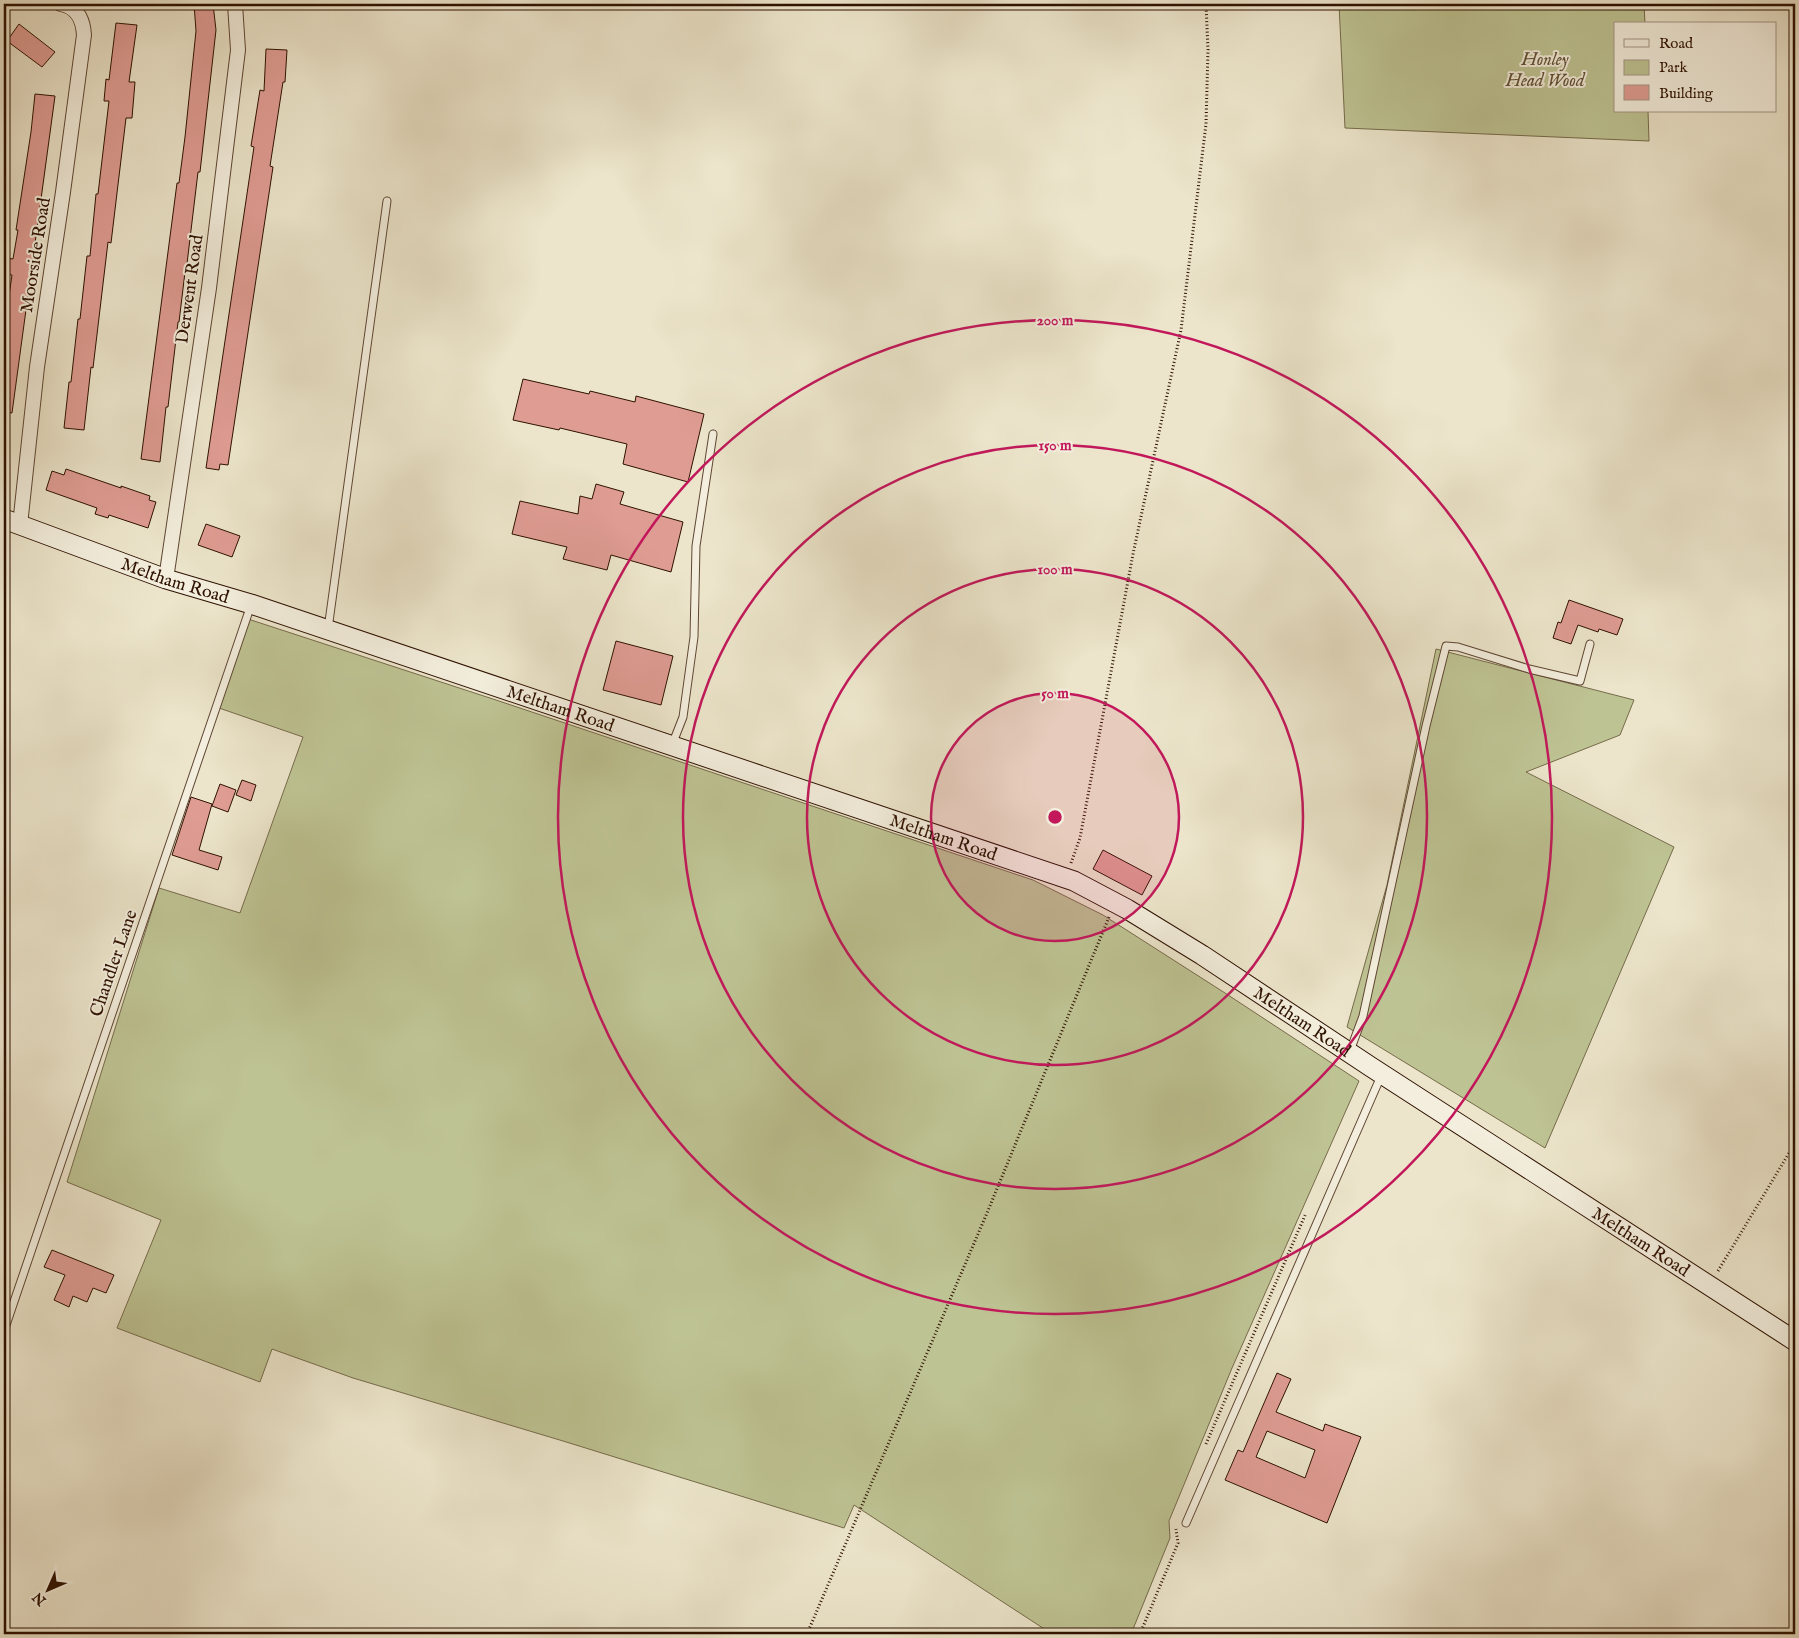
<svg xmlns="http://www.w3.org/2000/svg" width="1799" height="1638" font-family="'IM FELL English',serif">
	<rect width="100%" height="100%" fill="#ece5cb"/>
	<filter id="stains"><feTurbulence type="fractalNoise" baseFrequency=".004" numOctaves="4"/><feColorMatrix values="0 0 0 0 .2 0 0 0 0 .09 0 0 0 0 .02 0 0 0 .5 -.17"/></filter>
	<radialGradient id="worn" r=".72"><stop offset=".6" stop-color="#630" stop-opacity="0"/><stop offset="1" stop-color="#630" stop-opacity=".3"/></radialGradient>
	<g fill="#bec393" stroke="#766a4a">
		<path d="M 1339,4 L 1644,4 L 1645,24 L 1615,24 L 1615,111 L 1648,111 L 1649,141 L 1345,128 Z"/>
		<path d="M 248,619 L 496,700 L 1033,880 L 1103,915 L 1225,993 L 1359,1081 L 1232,1368 L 1169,1521 L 1170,1538 L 1131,1634 L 1052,1634 L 854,1505 L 844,1528 L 563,1441 L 353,1378 L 272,1349 L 260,1382 L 117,1328 L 161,1220 L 67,1182 L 159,888 L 240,913 L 303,737 L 219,708 Z"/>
		<path d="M 1436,649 L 1634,700 L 1620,735 L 1526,772 L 1674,847 L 1545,1148 L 1347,1027 L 1387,885 Z"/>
	</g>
	<g fill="#df9c93" stroke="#2e1100" fill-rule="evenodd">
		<path d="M 194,4 L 213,4 L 216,30 L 200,172 L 198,172 L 186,272 L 185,272 L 179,322 L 178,322 L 168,407 L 166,407 L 160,462 L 141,459 L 177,183 L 179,183 L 185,137 L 196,31 Z"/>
		<path d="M 116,23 L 137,25 L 129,82 L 135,82 L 132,118 L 126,118 L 111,243 L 108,242 L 93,368 L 91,367 L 84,430 L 64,428 L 69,382 L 71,382 L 78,319 L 80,319 L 87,256 L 90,256 L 96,194 L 98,194 L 109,101 L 104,101 L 106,79 L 109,80 Z"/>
		<path d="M 19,24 L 55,52 L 42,67 L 7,41 Z"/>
		<path d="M 266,49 L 287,50 L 285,82 L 283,82 L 270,166 L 273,167 L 228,465 L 220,464 L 219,470 L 206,468 L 254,147 L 251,146 L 260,90 L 264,91 Z"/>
		<path d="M 35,94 L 55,96 L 12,413 L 4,412 L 4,330 L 12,275 L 4,274 L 6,258 L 13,259 L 18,230 L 16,230 L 31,132 Z"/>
		<path d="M 523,379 L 589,394 L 590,391 L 635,402 L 636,396 L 704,414 L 688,482 L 623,464 L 627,444 L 560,428 L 559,430 L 513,420 Z"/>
		<path d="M 66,469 L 121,488 L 121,486 L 150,496 L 149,500 L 156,502 L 148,528 L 109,515 L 108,518 L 95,514 L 97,508 L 46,490 L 52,471 L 64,475 Z"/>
		<path d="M 596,484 L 624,492 L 620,504 L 683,522 L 671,572 L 611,555 L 607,570 L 563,559 L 567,547 L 512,534 L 520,501 L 578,514 L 580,496 L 592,499 Z"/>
		<path d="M 206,524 L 240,536 L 232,557 L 198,545 Z"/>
		<path d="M 1569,600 L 1623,619 L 1617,635 L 1599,629 L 1598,632 L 1578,625 L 1571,644 L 1553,638 L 1558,622 L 1561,623 Z"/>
		<path d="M 616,641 L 673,656 L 661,705 L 603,690 Z"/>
		<path d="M 242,780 L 256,785 L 251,801 L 236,795 Z"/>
		<path d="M 220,784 L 236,790 L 228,812 L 212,806 Z"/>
		<path d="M 191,797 L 212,804 L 199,850 L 222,857 L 218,870 L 172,855 Z"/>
		<path d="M 1103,850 L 1152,876 L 1142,895 L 1093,869 Z"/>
		<path d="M 52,1250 L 114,1275 L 106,1293 L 93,1288 L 87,1302 L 73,1296 L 69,1307 L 54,1300 L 65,1275 L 44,1267 Z"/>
		<path d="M 1277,1373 L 1291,1379 L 1276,1412 L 1323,1431 L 1325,1424 L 1361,1437 L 1327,1523 L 1225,1480 L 1238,1450 L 1243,1452 ZM 1267,1431 L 1315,1450 L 1305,1478 L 1256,1457 Z"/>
	</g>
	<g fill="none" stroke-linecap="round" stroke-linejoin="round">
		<g stroke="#5e4633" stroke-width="9">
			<g id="lane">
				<path d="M 328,629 L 387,201"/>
				<path d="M 672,745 L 683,717 L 694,637 L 696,546 L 713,434"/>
				<path d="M 1350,1051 L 1363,1016 L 1426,726 L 1446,646 L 1458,647 L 1529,669 L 1580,681 L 1590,644"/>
				<path d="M 4,1331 L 251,605"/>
				<path d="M 1186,1523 L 1381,1076"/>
			</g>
		</g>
		<g stroke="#5e4633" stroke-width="16">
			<g id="street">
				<path d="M 20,525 L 37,367 L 63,192 L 84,35 C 83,19 77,7 61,4"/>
				<path d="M 166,579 L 209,288 L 238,50 L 235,4"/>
			</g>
		</g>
		<g stroke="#2e1100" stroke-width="21">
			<g id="secondary">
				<path id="s1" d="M 4,519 L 166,579 L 251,604 L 1074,881 L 1127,909 L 1202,955 L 1371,1067 L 1795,1341"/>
			</g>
		</g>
		<g stroke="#2e1100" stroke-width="3" stroke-dasharray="1 2.5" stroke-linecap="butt">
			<path d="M 1071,863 L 1080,838 L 1133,554 L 1181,330 L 1206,124 L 1208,50 L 1206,4"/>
			<path d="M 1718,1271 L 1795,1143"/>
			<path d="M 1206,1444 L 1306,1213"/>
			<path d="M 807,1634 L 987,1213 L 1109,917"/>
			<path d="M 1140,1634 L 1178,1543 L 1176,1529"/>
		</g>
		<use href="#lane" stroke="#f3eedd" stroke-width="7"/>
		<use href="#street" stroke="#f3eedd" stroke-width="14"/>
		<use href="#secondary" stroke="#f3eedd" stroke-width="19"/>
	</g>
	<circle cx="1055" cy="817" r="124" fill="#c2185b" fill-opacity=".12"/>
	<g fill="none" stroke="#c2185b" stroke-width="2.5">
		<circle cx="1055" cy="817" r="124"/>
		<circle cx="1055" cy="817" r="248"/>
		<circle cx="1055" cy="817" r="372"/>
		<circle cx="1055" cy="817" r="497"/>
	</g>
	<g text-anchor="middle" stroke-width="4" stroke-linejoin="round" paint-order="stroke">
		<g font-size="18" font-style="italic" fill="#604f33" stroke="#f3eedd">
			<text x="1545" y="65">Honley<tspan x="1545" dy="21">Head Wood</tspan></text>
		</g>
		<g font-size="18" fill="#2e1100" stroke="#f3eedd">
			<text transform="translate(35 255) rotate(-81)" y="6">Moorside Road</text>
			<text transform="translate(189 289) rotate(-82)" y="6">Derwent Road</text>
			<text dy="6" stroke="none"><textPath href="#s1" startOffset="182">Meltham Road</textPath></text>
			<text dy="6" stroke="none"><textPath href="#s1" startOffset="588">Meltham Road</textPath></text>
			<text dy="6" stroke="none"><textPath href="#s1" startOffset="992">Meltham Road</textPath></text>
			<text transform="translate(113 963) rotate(-71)" y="6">Chandler Lane</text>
			<text dy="6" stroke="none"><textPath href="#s1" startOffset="1398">Meltham Road</textPath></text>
			<text dy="6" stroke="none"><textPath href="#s1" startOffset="1802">Meltham Road</textPath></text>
		</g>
	</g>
	<circle cx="1055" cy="817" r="8" fill="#c2185b" stroke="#f3eedd" stroke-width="2.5"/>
	<g font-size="15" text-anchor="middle" font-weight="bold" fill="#c2185b" stroke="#f3eedd" stroke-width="4" stroke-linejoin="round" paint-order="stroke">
		<text x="1055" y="325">200 m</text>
		<text x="1055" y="450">150 m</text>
		<text x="1055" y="574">100 m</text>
		<text x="1055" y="698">50 m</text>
	</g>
	<rect width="1799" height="1638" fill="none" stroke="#ece5cb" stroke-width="20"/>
	<rect x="5" y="5" width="1789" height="1628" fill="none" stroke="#2e1100" stroke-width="2.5"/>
	<rect x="10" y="10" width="1779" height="1618" fill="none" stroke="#2e1100"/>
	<rect x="1614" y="22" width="162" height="90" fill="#f3eedd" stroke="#a49685"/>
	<rect x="1624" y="39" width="25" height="8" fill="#f3eedd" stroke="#a49685"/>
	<text x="1659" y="48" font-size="15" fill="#2e1100">Road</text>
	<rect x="1624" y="60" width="25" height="15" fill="#bec393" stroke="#a49685"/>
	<text x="1659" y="72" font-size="15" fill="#2e1100">Park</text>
	<rect x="1624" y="85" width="25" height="15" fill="#df9c93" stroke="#a49685"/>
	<text x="1659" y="98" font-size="15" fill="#2e1100">Building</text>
	<g transform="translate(48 1590) rotate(225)" stroke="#f3eedd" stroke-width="4" paint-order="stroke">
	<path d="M0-4L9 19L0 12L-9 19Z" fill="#2e1100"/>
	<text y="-8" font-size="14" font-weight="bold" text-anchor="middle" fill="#2e1100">N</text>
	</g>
	<rect width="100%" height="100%" filter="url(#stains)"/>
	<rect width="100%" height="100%" fill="url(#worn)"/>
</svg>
